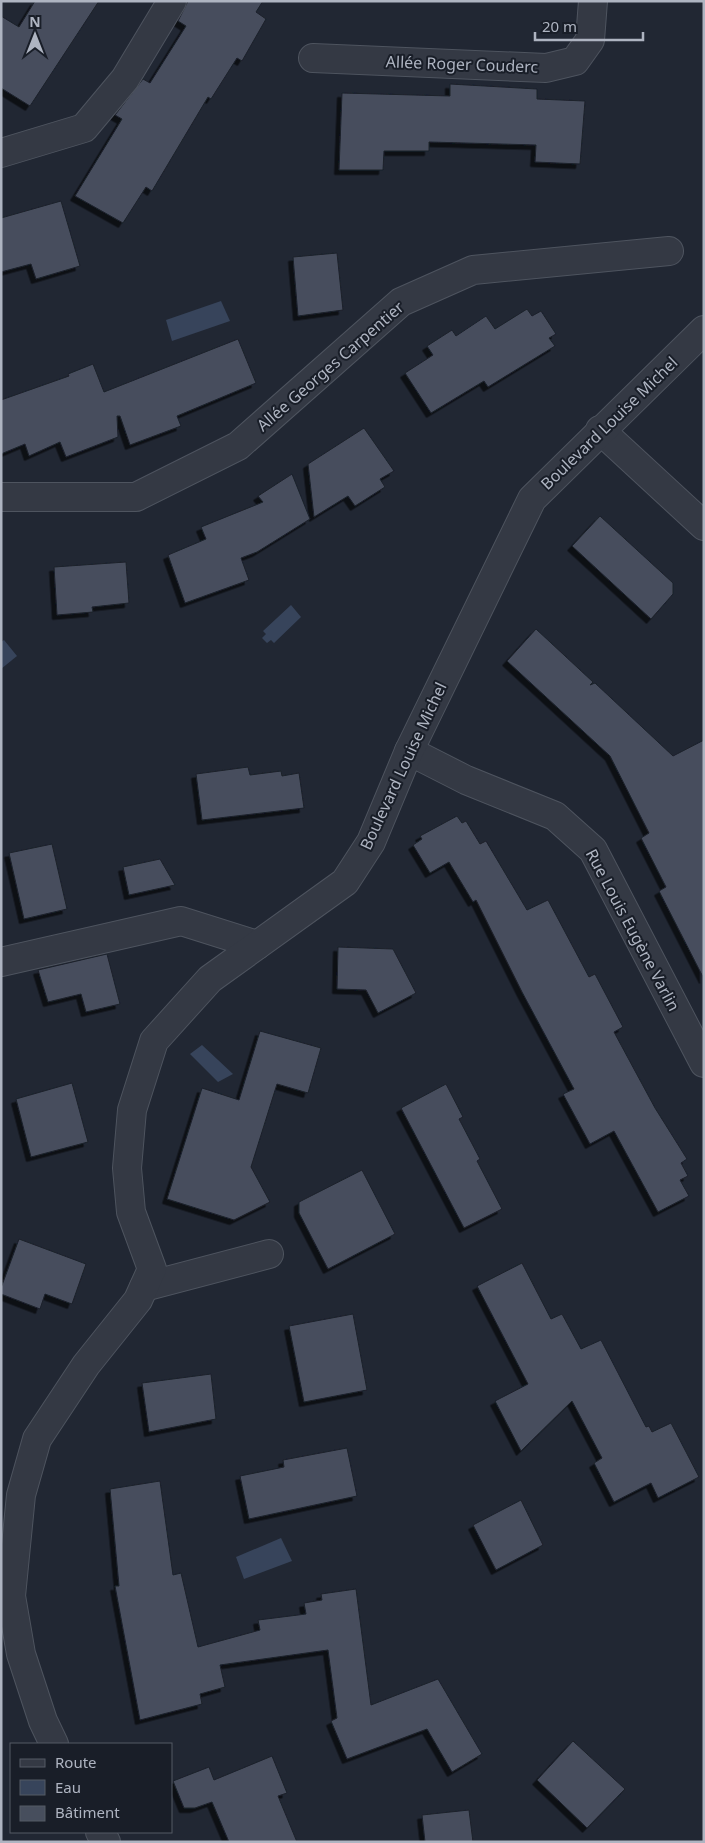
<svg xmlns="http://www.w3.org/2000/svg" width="705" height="1843" font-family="'Noto Sans',sans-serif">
	<defs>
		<filter id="shadow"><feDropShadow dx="-4.5" dy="4.5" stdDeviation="0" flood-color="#0009"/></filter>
	</defs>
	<rect width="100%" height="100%" fill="#212733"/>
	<g fill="#37445b">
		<path d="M 221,301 L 230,321 L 172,341 L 166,320 Z"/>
		<path d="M 291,605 L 301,617 L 274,643 L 271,640 L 267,643 L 262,638 L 266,634 L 263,631 Z"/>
		<path d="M 4,640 L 17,656 L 1,669 L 1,642 Z"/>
		<path d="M 202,1045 L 233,1074 L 218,1082 L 190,1054 Z"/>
		<path d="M 281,1538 L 292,1561 L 244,1579 L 236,1557 Z"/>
	</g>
	<g fill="#474e5d" stroke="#1b202a" filter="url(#shadow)">
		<path d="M 35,1 L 99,1 L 30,106 L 1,88 L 1,16 L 19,27 Z"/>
		<path d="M 188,1 L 263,1 L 256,12 L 266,19 L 242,61 L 237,58 L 211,99 L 208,97 L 152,191 L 146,187 L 123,223 L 75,196 L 122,119 L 115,115 L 143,79 L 150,83 L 186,26 L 178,21 Z"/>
		<path d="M 450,84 L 537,89 L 537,99 L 585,101 L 580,164 L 535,162 L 536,145 L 429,142 L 429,151 L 384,151 L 383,170 L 339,170 L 342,93 L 450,96 Z"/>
		<path d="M 61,201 L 80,266 L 36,279 L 31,264 L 1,272 L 1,218 Z"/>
		<path d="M 337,253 L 343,310 L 298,316 L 293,257 Z"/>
		<path d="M 527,309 L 532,316 L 541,311 L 556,334 L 549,338 L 555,346 L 488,387 L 484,381 L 431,413 L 405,373 L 433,355 L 427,346 L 452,330 L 456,336 L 486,316 L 495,329 Z"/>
		<path d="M 238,339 L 256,383 L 177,416 L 181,426 L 130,445 L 120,416 L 117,416 L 118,437 L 66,457 L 60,442 L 29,456 L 25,444 L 1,454 L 1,400 L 69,376 L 68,374 L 93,364 L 104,392 Z"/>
		<path d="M 364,428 L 394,471 L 380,479 L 385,487 L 355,506 L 348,496 L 314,517 L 308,464 Z"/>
		<path d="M 292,474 L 310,519 L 257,552 L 241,558 L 249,580 L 185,603 L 168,555 L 206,539 L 201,527 L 263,502 L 258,496 Z"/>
		<path d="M 600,516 L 673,583 L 673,594 L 651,619 L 572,546 Z"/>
		<path d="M 126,562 L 129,603 L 92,607 L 93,612 L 57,615 L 54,567 Z"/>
		<path d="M 536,629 L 593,682 L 590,685 L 595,683 L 673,756 L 704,740 L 704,979 L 659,891 L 666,887 L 641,838 L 649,833 L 610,756 L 507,661 Z"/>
		<path d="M 248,767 L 250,775 L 281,771 L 282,776 L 299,773 L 304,808 L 202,820 L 196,774 Z"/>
		<path d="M 457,816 L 462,823 L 466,821 L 480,844 L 486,841 L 527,910 L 548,900 L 589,977 L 595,974 L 623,1027 L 614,1032 L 655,1108 L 687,1159 L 681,1163 L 688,1176 L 680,1180 L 689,1196 L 658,1212 L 614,1131 L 590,1144 L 563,1094 L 574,1089 L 522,992 L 476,900 L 473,902 L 449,862 L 430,873 L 413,845 L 422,839 L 420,836 Z"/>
		<path d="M 52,844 L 67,909 L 24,919 L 9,853 Z"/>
		<path d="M 160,859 L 175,885 L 129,895 L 123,867 Z"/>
		<path d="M 338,947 L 393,949 L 416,993 L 378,1013 L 366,990 L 337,989 Z"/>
		<path d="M 107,954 L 120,1004 L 86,1012 L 81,994 L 48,1002 L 38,970 Z"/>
		<path d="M 260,1031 L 321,1048 L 308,1093 L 277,1084 L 251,1167 L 270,1202 L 234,1220 L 167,1199 L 202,1088 L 239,1100 Z"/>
		<path d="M 72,1083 L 88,1142 L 31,1157 L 16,1099 Z"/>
		<path d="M 446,1084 L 463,1117 L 459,1119 L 480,1159 L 477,1161 L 502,1209 L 464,1228 L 401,1108 Z"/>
		<path d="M 362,1170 L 395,1234 L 328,1269 L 299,1213 L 299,1202 Z"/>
		<path d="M 19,1239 L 86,1264 L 72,1304 L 45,1294 L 40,1309 L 1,1294 L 1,1288 Z"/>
		<path d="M 522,1263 L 551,1319 L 562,1314 L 581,1349 L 601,1340 L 646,1427 L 649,1426 L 652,1432 L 671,1423 L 699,1477 L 658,1498 L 651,1483 L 614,1502 L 594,1463 L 602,1458 L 572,1401 L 521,1451 L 495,1401 L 528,1384 L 477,1286 Z"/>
		<path d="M 353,1314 L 367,1390 L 304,1402 L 289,1326 Z"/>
		<path d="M 211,1374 L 216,1419 L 149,1432 L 142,1383 Z"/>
		<path d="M 347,1448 L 357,1496 L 249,1519 L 240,1476 L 284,1467 L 283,1460 Z"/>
		<path d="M 160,1481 L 173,1575 L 181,1573 L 198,1647 L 260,1630 L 258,1620 L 306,1614 L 304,1603 L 322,1600 L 321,1594 L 356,1589 L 371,1705 L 438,1679 L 482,1754 L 452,1772 L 427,1729 L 347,1759 L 331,1721 L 337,1718 L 328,1650 L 220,1665 L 225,1687 L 200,1694 L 202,1704 L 140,1720 L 115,1586 L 119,1586 L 110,1489 Z"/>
		<path d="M 521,1500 L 543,1545 L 496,1570 L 473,1525 Z"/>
		<path d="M 573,1741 L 625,1789 L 587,1828 L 537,1780 Z"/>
		<path d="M 272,1756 L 287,1793 L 278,1796 L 297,1842 L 229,1842 L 212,1802 L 195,1808 L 184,1808 L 173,1781 L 209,1767 L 214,1780 Z"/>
		<path d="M 469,1810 L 473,1842 L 425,1842 L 422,1815 Z"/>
	</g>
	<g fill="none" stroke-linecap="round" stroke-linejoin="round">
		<g stroke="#4e545f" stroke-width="30">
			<g id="minor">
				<path d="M 313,58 L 546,68 L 575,61 L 590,40 L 593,1"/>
				<path d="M 1,153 L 84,128 L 125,79 L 172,1"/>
				<path d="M 600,430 L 704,526"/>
				<path d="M 1,497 L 136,497 L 238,446 L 401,302 L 473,270 L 669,251"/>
				<path d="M 409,751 L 466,780 L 555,816 L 593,850 L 704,1063"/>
				<path d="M 1,962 L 181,921 L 257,945"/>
				<path d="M 144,1287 L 269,1254"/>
				<path d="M 54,1744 L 43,1721 L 21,1654 L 11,1596 L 21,1495 L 37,1439 L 86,1365 L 138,1300 L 152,1269 L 131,1212 L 127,1168 L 132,1110 L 154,1041 L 210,979 L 345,882 L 371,842 L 409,751 L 532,499 L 704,330"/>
				<path d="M 100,1832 L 106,1842"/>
			</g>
		</g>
		<use href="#minor" stroke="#343944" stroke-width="28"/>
	</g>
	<g text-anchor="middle" stroke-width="4" stroke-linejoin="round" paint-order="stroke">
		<g font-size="16" fill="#aeb4c1" stroke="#191e28">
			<text transform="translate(462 64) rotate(2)" y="6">Allée Roger Couderc</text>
			<text transform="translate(330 366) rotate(-41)" y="6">Allée Georges Carpentier</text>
			<text transform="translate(609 423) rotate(-44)" y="6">Boulevard Louise Michel</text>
			<text transform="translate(403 766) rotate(-65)" y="6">Boulevard Louise Michel</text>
			<text transform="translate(633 930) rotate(62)" y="6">Rue Louis Eugène Varlin</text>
		</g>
	</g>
	<rect width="705" height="1843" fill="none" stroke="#aeb4c1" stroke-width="5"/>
	<rect x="10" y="1743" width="162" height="90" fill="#191e28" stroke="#555a65"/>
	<rect x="20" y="1759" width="25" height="8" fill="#343944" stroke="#555a65"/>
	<text x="55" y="1768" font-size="15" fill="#aeb4c1">Route</text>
	<rect x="20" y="1780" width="25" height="15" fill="#37445b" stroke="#555a65"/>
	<text x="55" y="1793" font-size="15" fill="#aeb4c1">Eau</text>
	<rect x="20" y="1806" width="25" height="15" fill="#474e5d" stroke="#555a65"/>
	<text x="55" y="1818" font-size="15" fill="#aeb4c1">Bâtiment</text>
	<g transform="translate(35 35)" stroke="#191e28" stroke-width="4" paint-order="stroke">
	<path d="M0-4L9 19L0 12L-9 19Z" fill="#aeb4c1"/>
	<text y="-8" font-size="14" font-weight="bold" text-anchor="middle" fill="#aeb4c1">N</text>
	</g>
	<path d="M535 32v8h108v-8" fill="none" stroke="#aeb4c1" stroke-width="2.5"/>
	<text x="542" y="32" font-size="15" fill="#aeb4c1" stroke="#191e28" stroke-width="4" paint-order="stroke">20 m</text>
</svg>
